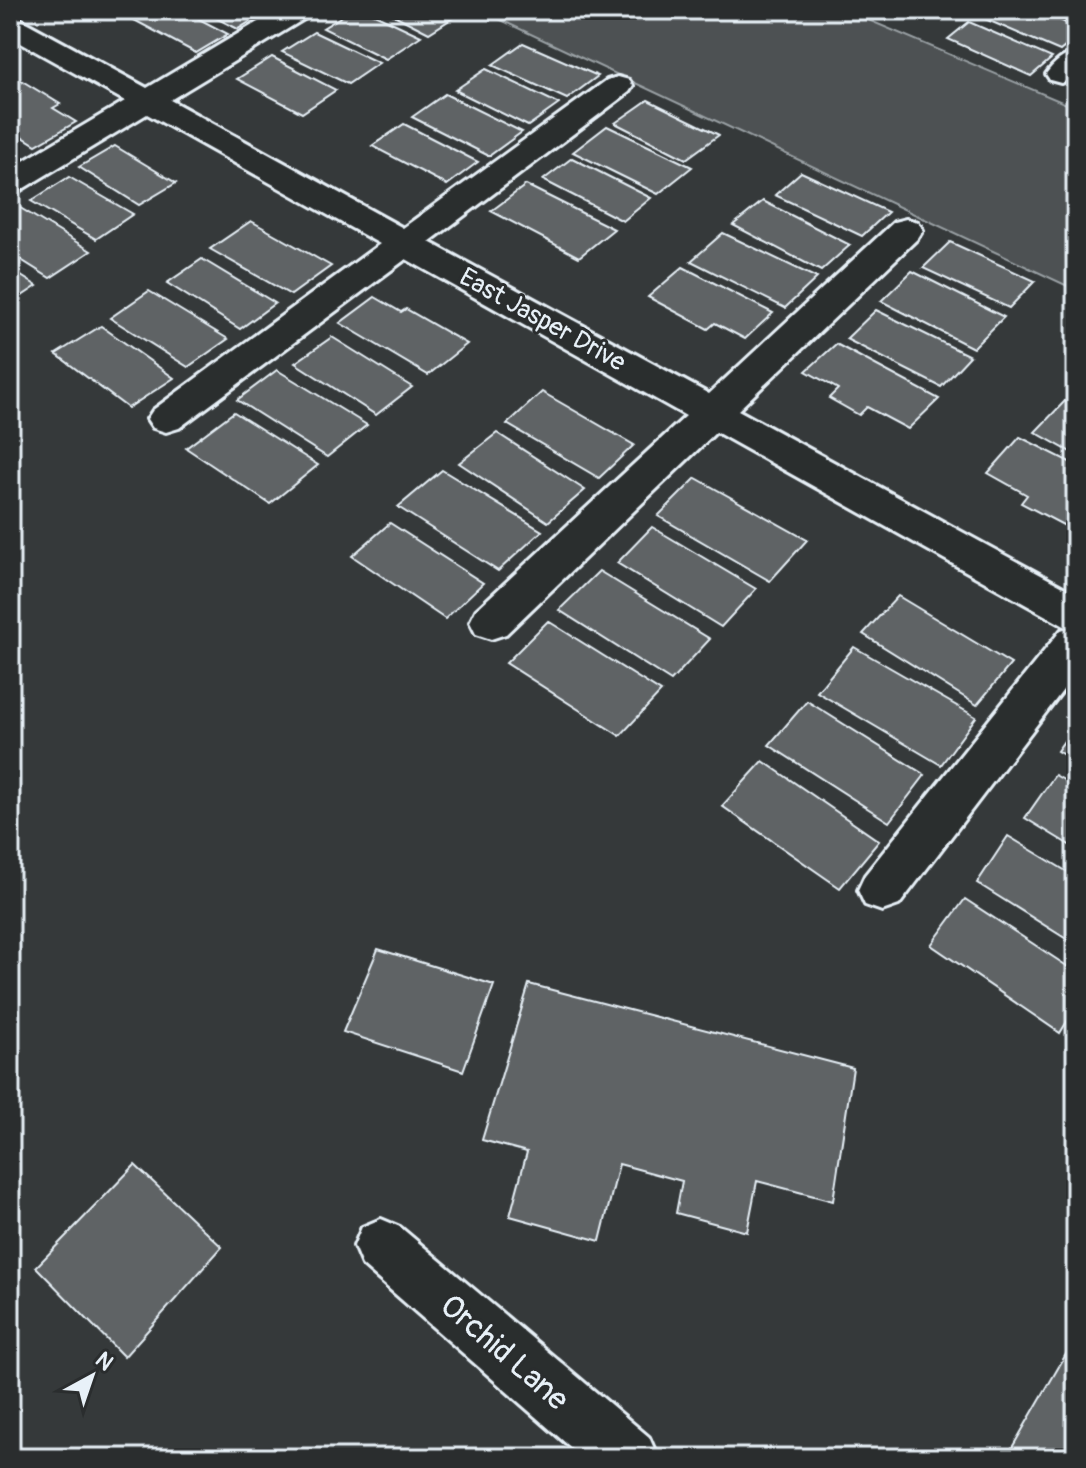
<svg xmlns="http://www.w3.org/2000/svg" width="1086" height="1468" font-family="Pangolin,sans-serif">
	<rect width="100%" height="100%" fill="#35393a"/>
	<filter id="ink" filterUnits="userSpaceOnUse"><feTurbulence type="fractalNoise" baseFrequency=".0125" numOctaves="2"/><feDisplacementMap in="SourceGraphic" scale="16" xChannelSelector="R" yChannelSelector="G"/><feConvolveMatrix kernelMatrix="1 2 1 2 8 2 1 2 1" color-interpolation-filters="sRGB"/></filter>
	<g filter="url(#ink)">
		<path fill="#4d5152" stroke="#9aa1a5" stroke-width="2" d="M 487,10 L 845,10 L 1076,108 L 1076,290 L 484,12 Z"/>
		<g fill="#5f6365" stroke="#e8f1f8" stroke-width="2">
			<path d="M 152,10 L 182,10 L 228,34 L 196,53 L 134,20 Z"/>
			<path d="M 200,10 L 269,10 L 238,29 Z"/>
			<path d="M 352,10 L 366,10 L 421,36 L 386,59 L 323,28 Z"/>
			<path d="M 384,10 L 451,10 L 459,14 L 429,33 Z"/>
			<path d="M 976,10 L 1040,10 L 1076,28 L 1076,38 L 1060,51 L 971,13 Z"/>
			<path d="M 969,22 L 1052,58 L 1031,76 L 948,39 Z"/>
			<path d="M 314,32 L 379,63 L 348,84 L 282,52 Z"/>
			<path d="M 523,43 L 598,76 L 567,99 L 492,65 Z"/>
			<path d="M 272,57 L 336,90 L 302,113 L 237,79 Z"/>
			<path d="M 486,69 L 559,104 L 528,126 L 455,90 Z"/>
			<path d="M 19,79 L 60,104 L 53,108 L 76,122 L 36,145 L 10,129 L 10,83 Z"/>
			<path d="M 445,94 L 522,132 L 489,156 L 412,117 Z"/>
			<path d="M 648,100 L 719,135 L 686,159 L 615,123 Z"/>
			<path d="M 404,124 L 478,162 L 447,185 L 372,146 Z"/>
			<path d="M 607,126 L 692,167 L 658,194 L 573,152 Z"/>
			<path d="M 115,146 L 176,183 L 139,205 L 79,167 Z"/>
			<path d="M 572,158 L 651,198 L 623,221 L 543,180 Z"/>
			<path d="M 801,172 L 888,212 L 862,236 L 775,195 Z"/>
			<path d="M 69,177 L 133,214 L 96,239 L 31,201 Z"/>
			<path d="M 526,185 L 614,229 L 579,257 L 491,211 Z"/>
			<path d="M 763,201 L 850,245 L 821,271 L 733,225 Z"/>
			<path d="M 17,206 L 91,251 L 50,278 L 10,253 L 10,211 Z"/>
			<path d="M 251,221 L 331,266 L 291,295 L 210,249 Z"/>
			<path d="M 723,233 L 817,278 L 785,308 L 691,261 Z"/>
			<path d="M 950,242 L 1035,281 L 1009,308 L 923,268 Z"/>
			<path d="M 202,259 L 275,303 L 240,329 L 167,283 Z"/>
			<path d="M 683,267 L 773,313 L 745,339 L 715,323 L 708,329 L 648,297 Z"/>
			<path d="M 10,269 L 37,286 L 10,304 Z"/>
			<path d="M 912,271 L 1004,317 L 973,348 L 881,301 Z"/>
			<path d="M 149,291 L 228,339 L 188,367 L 110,318 Z"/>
			<path d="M 375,297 L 401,312 L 406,309 L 467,344 L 428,375 L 340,323 Z"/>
			<path d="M 876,310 L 970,356 L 941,387 L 846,339 Z"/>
			<path d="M 101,326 L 174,378 L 128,408 L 56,354 Z"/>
			<path d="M 332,337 L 412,387 L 376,415 L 295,363 Z"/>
			<path d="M 836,344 L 939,399 L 908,429 L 867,407 L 859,415 L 829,398 L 838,389 L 806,371 Z"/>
			<path d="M 277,370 L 367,425 L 327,457 L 237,400 Z"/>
			<path d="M 542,392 L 634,445 L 599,478 L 507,424 Z"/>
			<path d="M 1065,401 L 1076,407 L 1076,455 L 1035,432 Z"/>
			<path d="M 234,412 L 318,465 L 270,504 L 186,448 Z"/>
			<path d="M 497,433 L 585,490 L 548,522 L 459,463 Z"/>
			<path d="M 1020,437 L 1076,465 L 1076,515 L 1065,526 L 1021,503 L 1027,495 L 988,473 Z"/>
			<path d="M 442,470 L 542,531 L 498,571 L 398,507 Z"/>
			<path d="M 696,478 L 807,540 L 770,581 L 658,516 Z"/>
			<path d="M 390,523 L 483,583 L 445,619 L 352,556 Z"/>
			<path d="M 652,527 L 756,589 L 721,627 L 617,563 Z"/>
			<path d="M 599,571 L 710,639 L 671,681 L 559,610 Z"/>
			<path d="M 898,596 L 1011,664 L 977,705 L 863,634 Z"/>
			<path d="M 548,621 L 661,692 L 620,736 L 506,663 Z"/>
			<path d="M 854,647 L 976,717 L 941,765 L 817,692 Z"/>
			<path d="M 807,701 L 925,775 L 889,822 L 769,745 Z"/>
			<path d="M 1076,724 L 1076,762 L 1057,751 Z"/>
			<path d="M 763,761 L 879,841 L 840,888 L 722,806 Z"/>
			<path d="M 1055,775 L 1076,787 L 1076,849 L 1025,818 Z"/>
			<path d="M 1008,836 L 1076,877 L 1076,945 L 977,883 Z"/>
			<path d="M 965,899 L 1076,972 L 1076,1007 L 1060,1033 L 931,945 Z"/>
			<path d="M 378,949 L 494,985 L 463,1071 L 343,1032 Z"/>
			<path d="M 529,984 L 853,1068 L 833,1201 L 757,1181 L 747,1232 L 676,1213 L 682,1181 L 619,1164 L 600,1241 L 510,1216 L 527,1152 L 482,1140 Z"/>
			<path d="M 135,1165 L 222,1247 L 124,1357 L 36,1267 Z"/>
			<path d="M 1076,1337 L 1076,1458 L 1006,1458 Z"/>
		</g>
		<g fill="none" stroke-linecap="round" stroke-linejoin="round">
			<g stroke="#e8f1f8" stroke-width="6">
				<g id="minor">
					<path d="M 278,10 L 313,10 L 309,16 L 170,100 L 403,228 L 607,80 L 618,77 L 629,80 L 633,86 L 629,92 L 429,242 L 709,394 L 894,222 L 906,219 L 918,222 L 923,230 L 918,238 L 738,410 L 1076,594 L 1076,673 L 899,905 L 882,911 L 865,905 L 858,890 L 865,875 L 1061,630 L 1068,628 L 716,432 L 506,634 L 491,639 L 476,634 L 470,622 L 476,610 L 686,416 L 406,259 L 179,428 L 166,432 L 153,428 L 147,419 L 153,410 L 380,244 L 147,114 L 21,190 L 10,193 L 10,169 L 125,101 L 10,37 L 10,16 L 20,19 L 147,88 Z"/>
					<path d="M 1076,52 L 1076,77 L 1061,83 L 1050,80 L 1046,74 C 1054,63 1063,55 1076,52 Z"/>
					<path d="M 381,1219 L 400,1227 L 649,1437 L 658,1458 L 583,1458 L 362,1265 L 354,1246 L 362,1227 Z"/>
				</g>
			</g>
			<use href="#minor" fill="#2a2d2e" fill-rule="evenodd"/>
		</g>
	</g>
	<g text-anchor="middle" stroke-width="6" stroke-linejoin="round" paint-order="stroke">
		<g font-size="26" fill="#e8f1f8" stroke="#2a2d2e">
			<text transform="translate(543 319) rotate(29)" y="9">East Jasper Drive</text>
		</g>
		<g font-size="32" fill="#e8f1f8" stroke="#2a2d2e">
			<text transform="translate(505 1352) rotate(41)" y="11">Orchid Lane</text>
		</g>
	</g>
	<rect width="1086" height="1468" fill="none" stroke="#2a2d2e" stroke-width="40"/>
	<rect x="20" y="20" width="1046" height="1428" fill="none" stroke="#e8f1f8" stroke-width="3" filter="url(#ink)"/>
	<g transform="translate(92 1376) rotate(40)" stroke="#2a2d2e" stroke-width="6" paint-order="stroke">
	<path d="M0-6L14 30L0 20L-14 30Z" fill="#e8f1f8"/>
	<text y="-12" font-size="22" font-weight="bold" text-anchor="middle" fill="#e8f1f8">N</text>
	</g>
</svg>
